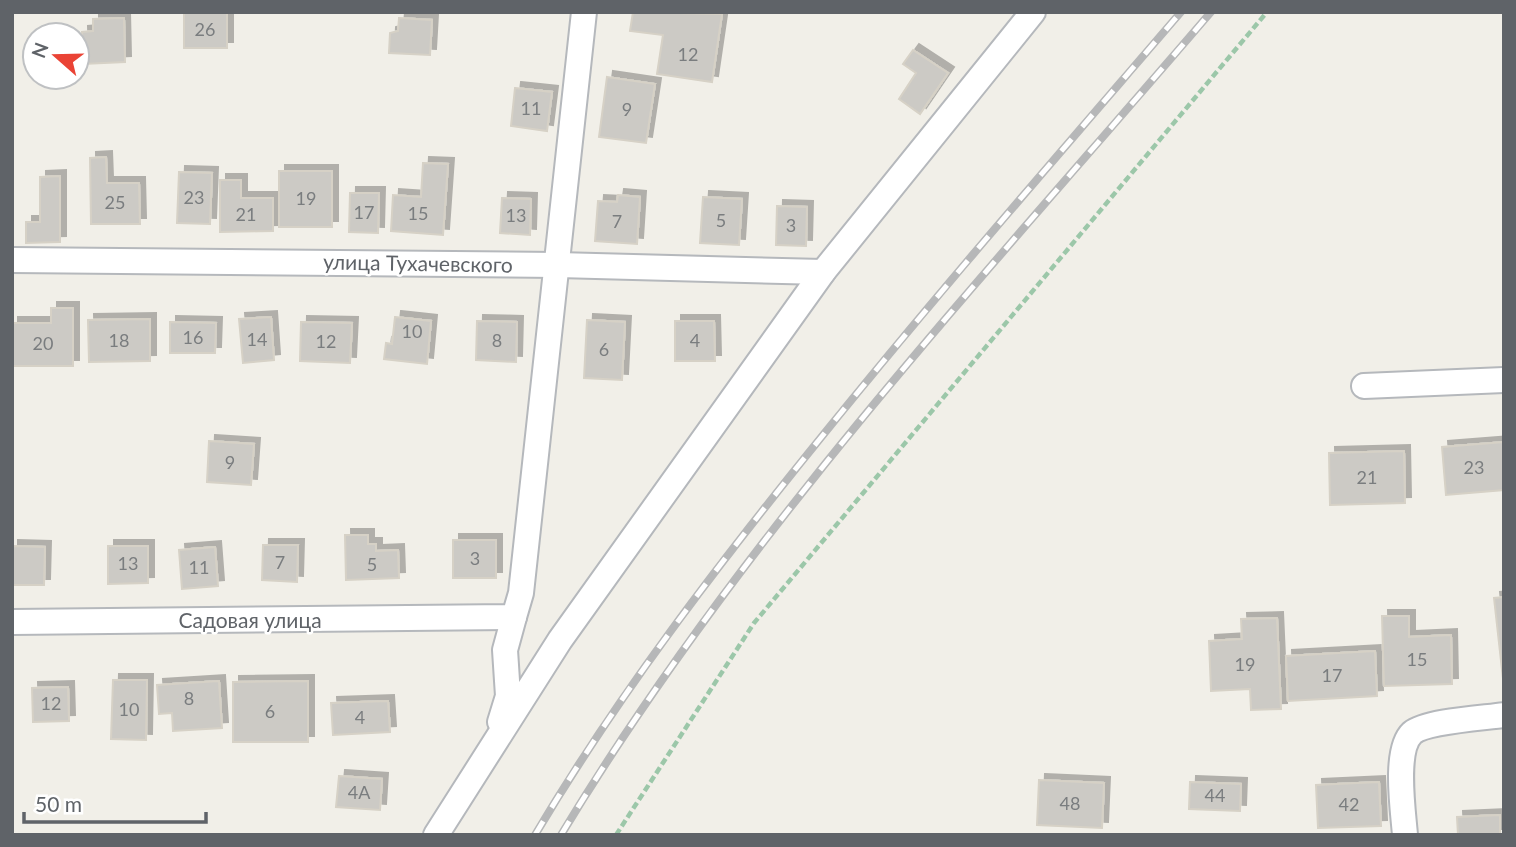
<svg xmlns="http://www.w3.org/2000/svg" width="1516" height="847" font-family="Lato,sans-serif">
	<defs>
		<filter id="shadow"><feDropShadow dx="6" dy="-6" stdDeviation="0" flood-color="#0004"/></filter>
	</defs>
	<rect width="100%" height="100%" fill="#f1efe8"/>
	<g fill="#cccac5" stroke="#d6d1c6" stroke-width="2" filter="url(#shadow)">
		<rect x="184" y="12" width="43" height="36"/>
		<path d="M 633,12 L 722,14 L 712,82 L 657,74 L 663,35 L 630,31 Z"/>
		<path d="M 124,18 L 125,62 L 83,64 L 82,32 L 93,31 L 93,19 Z"/>
		<path d="M 399,18 L 432,20 L 430,55 L 389,53 L 390,33 L 398,31 Z"/>
		<path d="M 913,50 L 948,73 L 920,114 L 899,99 L 916,73 L 903,64 Z"/>
		<path d="M 607,77 L 655,84 L 646,143 L 599,137 Z"/>
		<path d="M 515,88 L 552,92 L 547,131 L 511,126 Z"/>
		<path d="M 106,157 L 107,183 L 139,183 L 140,224 L 91,224 L 90,158 Z"/>
		<path d="M 423,163 L 448,164 L 443,235 L 391,231 L 393,195 L 421,197 Z"/>
		<rect x="279" y="171" width="53" height="56"/>
		<path d="M 179,172 L 212,173 L 210,224 L 177,223 Z"/>
		<path d="M 60,176 L 60,242 L 26,243 L 26,222 L 40,222 L 40,177 Z"/>
		<path d="M 220,180 L 241,180 L 241,198 L 273,198 L 273,231 L 220,232 Z"/>
		<path d="M 350,193 L 379,193 L 378,233 L 349,232 Z"/>
		<path d="M 618,195 L 640,197 L 637,244 L 595,241 L 598,201 L 617,202 Z"/>
		<path d="M 703,197 L 742,199 L 739,245 L 700,243 Z"/>
		<path d="M 502,198 L 531,199 L 530,235 L 500,233 Z"/>
		<path d="M 777,206 L 807,207 L 806,246 L 776,245 Z"/>
		<path d="M 51,308 L 73,308 L 73,366 L 12,366 L 12,323 L 51,323 Z"/>
		<path d="M 271,317 L 274,360 L 243,363 L 239,319 Z"/>
		<path d="M 395,317 L 431,321 L 427,364 L 384,359 L 386,343 L 392,344 Z"/>
		<path d="M 150,319 L 150,361 L 89,362 L 88,320 Z"/>
		<path d="M 587,320 L 625,322 L 622,380 L 584,378 Z"/>
		<path d="M 477,321 L 517,322 L 516,362 L 476,360 Z"/>
		<path d="M 675,321 L 714,321 L 715,361 L 675,361 Z"/>
		<path d="M 170,322 L 216,323 L 215,353 L 170,353 Z"/>
		<path d="M 301,322 L 352,323 L 350,363 L 300,361 Z"/>
		<path d="M 209,441 L 254,444 L 251,485 L 207,482 Z"/>
		<path d="M 1504,442 L 1504,490 L 1446,495 L 1442,447 Z"/>
		<path d="M 1404,451 L 1405,503 L 1330,505 L 1329,453 Z"/>
		<path d="M 345,535 L 368,535 L 368,544 L 376,544 L 376,551 L 398,550 L 399,578 L 346,580 Z"/>
		<rect x="453" y="540" width="43" height="38"/>
		<path d="M 263,545 L 298,545 L 297,582 L 262,580 Z"/>
		<path d="M 12,546 L 45,547 L 44,585 L 12,585 Z"/>
		<path d="M 108,546 L 148,546 L 148,583 L 108,584 Z"/>
		<path d="M 215,547 L 218,586 L 182,589 L 179,550 Z"/>
		<path d="M 1504,597 L 1504,688 L 1494,598 Z"/>
		<path d="M 1382,616 L 1409,616 L 1409,637 L 1451,635 L 1452,684 L 1384,686 Z"/>
		<path d="M 1277,618 L 1281,709 L 1251,710 L 1250,689 L 1211,691 L 1209,641 L 1242,639 L 1241,619 Z"/>
		<path d="M 1375,651 L 1377,696 L 1288,701 L 1286,656 Z"/>
		<path d="M 113,680 L 147,680 L 146,740 L 111,739 Z"/>
		<path d="M 219,681 L 222,728 L 173,731 L 172,713 L 159,714 L 157,685 Z"/>
		<path d="M 308,681 L 308,742 L 233,742 L 233,682 Z"/>
		<path d="M 68,687 L 69,721 L 33,722 L 32,688 Z"/>
		<path d="M 388,701 L 390,732 L 333,735 L 331,703 Z"/>
		<path d="M 339,776 L 382,779 L 380,810 L 336,807 Z"/>
		<path d="M 1039,780 L 1104,783 L 1102,828 L 1037,825 Z"/>
		<path d="M 1190,782 L 1241,784 L 1240,811 L 1189,809 Z"/>
		<path d="M 1379,782 L 1381,826 L 1318,828 L 1316,785 Z"/>
		<path d="M 1500,815 L 1500,835 L 1458,835 L 1457,817 Z"/>
	</g>
	<g fill="none" stroke-linecap="round" stroke-linejoin="round">
		<g stroke="#b5b8bc" stroke-width="28">
			<g id="minor">
				<path d="M 12,260 L 558,265 L 823,272"/>
				<path d="M 1364,386 L 1504,380"/>
				<path d="M 12,622 L 514,617 L 521,593 L 584,12"/>
				<path d="M 500,722 L 508,696 L 505,650 L 514,617"/>
				<path d="M 436,835 L 560,640 L 823,272 L 1033,12"/>
				<path d="M 1405,835 C 1403,810 1394,750 1412,733 C 1426,721 1484,718 1504,715"/>
			</g>
		</g>
		<path stroke="#9cc7a9" stroke-width="4.5" stroke-dasharray="7 3.5" stroke-linecap="butt" d="M 616,835 L 754,623 L 1267,12"/>
		<use href="#minor" stroke="#fff" stroke-width="24"/>
		<g stroke="#b6b7b8" stroke-width="8">
			<g id="rail">
				<path d="M 535,835 C 618,695 717,566 819,440 C 936,295 1059,154 1181,12"/>
				<path d="M 561,835 C 742,535 984,277 1211,12"/>
			</g>
		</g>
		<use href="#rail" stroke="#fff" stroke-width="5" stroke-dasharray="16" stroke-linecap="butt"/>
	</g>
	<g text-anchor="middle" stroke-width="5" stroke-linejoin="round" paint-order="stroke">
		<g font-size="18" fill="#7a7d7f">
			<text x="205" y="36">26</text>
			<text x="688" y="61">12</text>
			<text x="531" y="115">11</text>
			<text x="627" y="116">9</text>
			<text x="194" y="204">23</text>
			<text x="306" y="205">19</text>
			<text x="115" y="209">25</text>
			<text x="364" y="219">17</text>
			<text x="418" y="220">15</text>
			<text x="246" y="221">21</text>
			<text x="516" y="222">13</text>
			<text x="721" y="227">5</text>
			<text x="617" y="228">7</text>
			<text x="791" y="232">3</text>
			<text x="412" y="338">10</text>
			<text x="193" y="344">16</text>
			<text x="257" y="346">14</text>
			<text x="119" y="347">18</text>
			<text x="497" y="347">8</text>
			<text x="695" y="347">4</text>
			<text x="326" y="348">12</text>
			<text x="43" y="350">20</text>
			<text x="604" y="356">6</text>
			<text x="230" y="469">9</text>
			<text x="1474" y="474">23</text>
			<text x="1367" y="484">21</text>
			<text x="475" y="565">3</text>
			<text x="280" y="569">7</text>
			<text x="128" y="570">13</text>
			<text x="372" y="571">5</text>
			<text x="199" y="574">11</text>
			<text x="1417" y="666">15</text>
			<text x="1245" y="671">19</text>
			<text x="1332" y="682">17</text>
			<text x="189" y="705">8</text>
			<text x="51" y="710">12</text>
			<text x="129" y="716">10</text>
			<text x="270" y="718">6</text>
			<text x="360" y="724">4</text>
			<text x="359" y="799">4А</text>
			<text x="1215" y="802">44</text>
			<text x="1070" y="810">48</text>
			<text x="1349" y="811">42</text>
		</g>
		<g font-size="21" fill="#5f6368" stroke="#fff">
			<text transform="translate(418 264) rotate(1)" y="7">улица Тухачевского</text>
			<text x="250" y="628">Садовая улица</text>
		</g>
	</g>
	<rect width="1516" height="847" fill="none" stroke="#5f6368" stroke-width="28"/>
	<g transform="translate(56 56) rotate(290)"><circle r="33" fill="#ffffff" stroke="#bfc1c3" stroke-width="2"/>
	<path d="M0-5L12 26L0 18L-12 26Z" fill="#ea4335"/>
	<text y="-10" font-size="19" font-weight="bold" text-anchor="middle" fill="#5f6368">N</text>
	</g>
	<path d="M24 812v10h182v-10" fill="none" stroke="#5f6368" stroke-width="3.5"/>
	<text x="35" y="812" font-size="21" fill="#5f6368" stroke="#ffffff" stroke-width="5" paint-order="stroke">50 m</text>
</svg>
